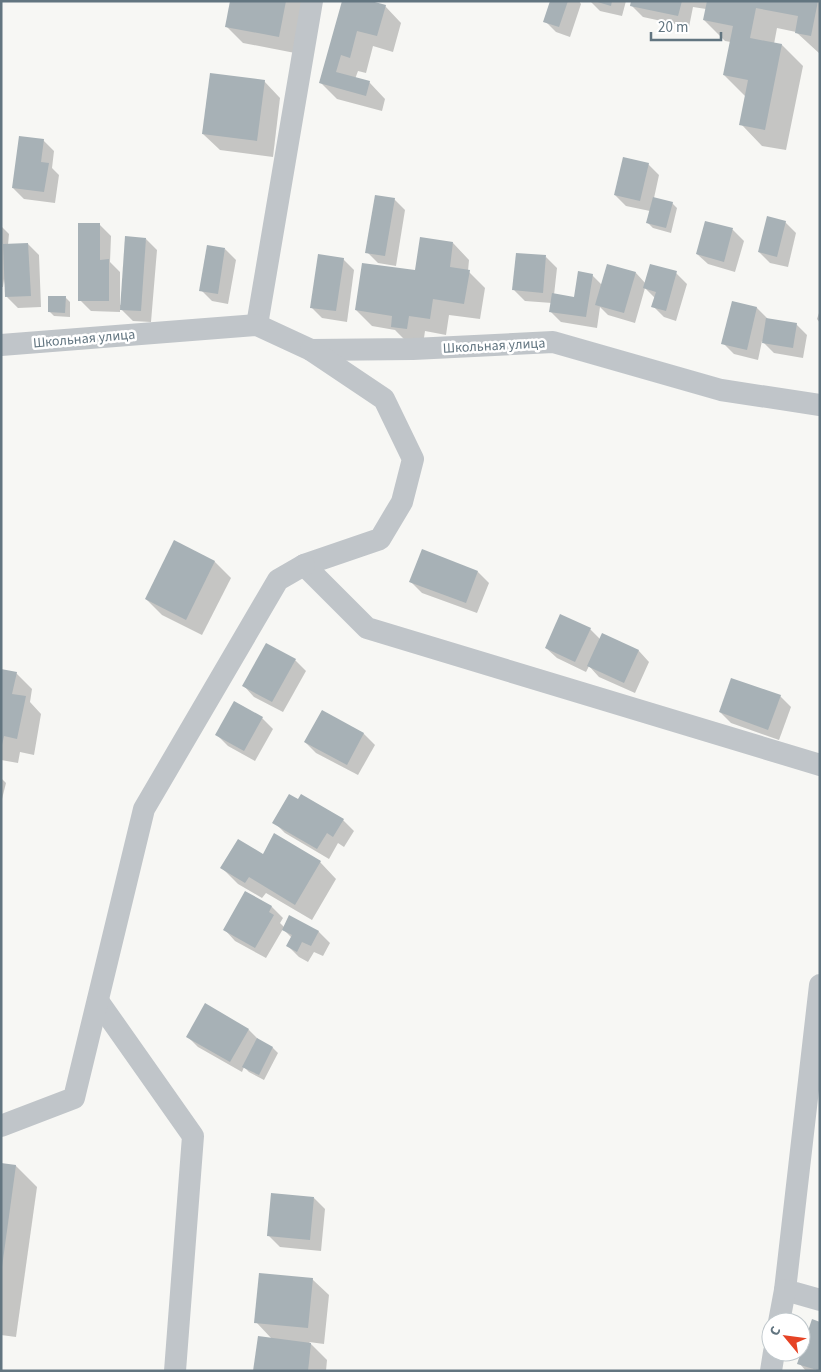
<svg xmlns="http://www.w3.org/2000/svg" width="821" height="1372" font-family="'Source Sans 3',sans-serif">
	<rect width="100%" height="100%" fill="#f7f7f4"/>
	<g fill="#0003">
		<path d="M 231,1 L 305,1 L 295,53 L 243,43 L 226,26 Z"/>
		<path d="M 343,1 L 385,6 L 401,23 L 393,52 L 373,46 L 366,73 L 358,71 L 355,79 L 369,82 L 385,99 L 382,111 L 337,99 L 321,83 Z"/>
		<path d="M 551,1 L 579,1 L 581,4 L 570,37 L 556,32 L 545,21 Z"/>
		<path d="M 590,1 L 626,1 L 622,16 L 600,11 Z"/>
		<path d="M 632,1 L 820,1 L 820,54 L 796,32 L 777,28 L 774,44 L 782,45 L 803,66 L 786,150 L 762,146 L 741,124 L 746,97 L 724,75 L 731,42 L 725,41 L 704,20 L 706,9 L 693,7 L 689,27 L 643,17 L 632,6 Z"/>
		<path d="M 264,81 L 280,98 L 273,157 L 220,150 L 203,134 Z"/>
		<path d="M 43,140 L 54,151 L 52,168 L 59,175 L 55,203 L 24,199 L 13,188 Z"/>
		<path d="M 648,164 L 659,175 L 654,198 L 672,203 L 677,208 L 671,233 L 653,228 L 647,222 L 650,211 L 626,206 L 615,195 Z"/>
		<path d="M 394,199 L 405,210 L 396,266 L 378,263 L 367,252 Z"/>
		<path d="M 706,222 L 733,230 L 744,241 L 735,272 L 708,264 L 697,254 Z"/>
		<path d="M 785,222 L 796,233 L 788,267 L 770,263 L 759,252 Z"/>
		<path d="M 100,225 L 111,236 L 110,262 L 120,272 L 120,305 L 122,305 L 146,239 L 157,250 L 151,322 L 133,321 L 120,308 L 120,312 L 91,311 L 80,300 Z"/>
		<path d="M 1,226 L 9,234 L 8,245 L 28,244 L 39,255 L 41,307 L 18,308 L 7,297 L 4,279 L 3,287 L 1,287 Z"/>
		<path d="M 453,243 L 469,260 L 468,271 L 485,288 L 480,319 L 449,315 L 446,335 L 425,331 L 423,345 L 408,343 L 395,330 L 372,326 L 356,310 L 416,272 Z"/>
		<path d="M 225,249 L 236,260 L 228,304 L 212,301 L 201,290 Z"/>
		<path d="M 546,257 L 557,268 L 554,295 L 575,298 L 592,275 L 602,285 L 636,273 L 646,284 L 676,273 L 687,284 L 676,321 L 664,317 L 653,306 L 655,298 L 645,288 L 635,323 L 608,315 L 600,307 L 597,328 L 561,322 L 550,311 L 552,303 L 525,301 L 514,290 Z"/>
		<path d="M 343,259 L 354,270 L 347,322 L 322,318 L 311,307 Z"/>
		<path d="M 65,297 L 70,302 L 70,317 L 54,316 L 49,311 Z"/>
		<path d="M 733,302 L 757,308 L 768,319 L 796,324 L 807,335 L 803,358 L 774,353 L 762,341 L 758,360 L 734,354 L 723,343 Z"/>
		<path d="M 820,310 L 820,323 L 817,319 Z"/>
		<path d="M 175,542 L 215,562 L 231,578 L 202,635 L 162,615 L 146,599 Z"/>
		<path d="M 478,572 L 489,583 L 477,613 L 422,593 L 411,582 Z"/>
		<path d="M 590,629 L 600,639 L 602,635 L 639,651 L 649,662 L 635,693 L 599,677 L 589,666 L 586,672 L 557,658 L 546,648 Z"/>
		<path d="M 295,660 L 306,671 L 283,712 L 254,697 L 244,686 Z"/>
		<path d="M 1,670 L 16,673 L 32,689 L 30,702 L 41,714 L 34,755 L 20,752 L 18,763 L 1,760 Z"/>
		<path d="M 780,696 L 791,707 L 779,740 L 731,723 L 720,712 Z"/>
		<path d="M 322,711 L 364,734 L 375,745 L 358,775 L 316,753 L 305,742 Z"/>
		<path d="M 262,718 L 273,729 L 255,761 L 228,746 L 217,735 Z"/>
		<path d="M 1,778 L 6,783 L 2,799 L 1,799 Z"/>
		<path d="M 343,820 L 354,831 L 344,847 L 338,843 L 329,859 L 285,833 L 274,822 Z"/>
		<path d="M 263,855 L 320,862 L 336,879 L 312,920 L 266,893 L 262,898 L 238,884 L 222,868 Z"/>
		<path d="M 246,893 L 272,907 L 283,918 L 280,923 L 284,927 L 290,917 L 319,932 L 330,943 L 323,956 L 314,952 L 308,962 L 299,957 L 288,946 L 292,938 L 283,929 L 266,958 L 235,941 L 225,930 Z"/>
		<path d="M 249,1030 L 260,1041 L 273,1048 L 278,1053 L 264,1080 L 249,1072 L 244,1067 L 242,1072 L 198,1047 L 187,1036 Z"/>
		<path d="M 1,1164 L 16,1166 L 37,1187 L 16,1337 L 1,1335 Z"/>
		<path d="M 314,1198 L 325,1209 L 321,1251 L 280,1247 L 269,1236 Z"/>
		<path d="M 312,1279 L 329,1295 L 324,1344 L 309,1342 L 327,1360 L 326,1371 L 255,1371 L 272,1339 L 256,1322 Z"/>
		<path d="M 799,1363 L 820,1371 L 806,1371 Z"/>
	</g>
	<g fill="#a7b1b6">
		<path d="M 230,1 L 286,1 L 279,37 L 225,27 Z"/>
		<path d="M 342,1 L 371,1 L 386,5 L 377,36 L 357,31 L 350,58 L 341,55 L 336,72 L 370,81 L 366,96 L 319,83 Z"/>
		<path d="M 550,1 L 568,1 L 559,27 L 543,22 Z"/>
		<path d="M 594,1 L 612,1 L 611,6 Z"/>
		<path d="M 631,1 L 682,1 L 678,16 L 630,6 Z"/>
		<path d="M 707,1 L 818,1 L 811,36 L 795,33 L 798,16 L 756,8 L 750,38 L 782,44 L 765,130 L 739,125 L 748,80 L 723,75 L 733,26 L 703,20 Z"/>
		<path d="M 210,73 L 265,80 L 257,141 L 202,134 Z"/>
		<path d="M 19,136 L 44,139 L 41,162 L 49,163 L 44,192 L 12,188 Z"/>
		<path d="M 623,157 L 649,163 L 640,201 L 614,195 Z"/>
		<path d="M 375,195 L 395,198 L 385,256 L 365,253 Z"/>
		<path d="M 653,197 L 673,202 L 666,228 L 646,223 Z"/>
		<path d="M 767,216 L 786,221 L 777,257 L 758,252 Z"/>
		<path d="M 705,221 L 733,228 L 724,262 L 696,254 Z"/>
		<path d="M 78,223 L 100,223 L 100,260 L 109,259 L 109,301 L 78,301 Z"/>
		<path d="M 125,236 L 146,238 L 141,311 L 120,310 Z"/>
		<path d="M 420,237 L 453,242 L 450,267 L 470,270 L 464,304 L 433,299 L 430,319 L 409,316 L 407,329 L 391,327 L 392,316 L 355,310 L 362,263 L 415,270 Z"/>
		<path d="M 28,243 L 31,296 L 5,297 L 3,244 Z"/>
		<path d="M 207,245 L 225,248 L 218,294 L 199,291 Z"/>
		<path d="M 516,253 L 546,255 L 543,293 L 512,290 Z"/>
		<path d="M 318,254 L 344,258 L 336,311 L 310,308 Z"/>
		<path d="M 607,264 L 636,272 L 624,313 L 595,305 Z"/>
		<path d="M 650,264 L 677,271 L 666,311 L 651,307 L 656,292 L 643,288 Z"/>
		<path d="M 578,271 L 593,274 L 586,317 L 549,312 L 552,293 L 574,297 Z"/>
		<path d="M 48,296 L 66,296 L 65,313 L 48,312 Z"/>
		<path d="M 732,301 L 757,307 L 747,350 L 721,344 Z"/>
		<path d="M 766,318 L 797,323 L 793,348 L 762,343 Z"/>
		<path d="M 174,540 L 215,561 L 186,620 L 145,599 Z"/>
		<path d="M 422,549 L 478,571 L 466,603 L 409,582 Z"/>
		<path d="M 560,614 L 591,628 L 575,662 L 545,648 Z"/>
		<path d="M 602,633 L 639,650 L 624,683 L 587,666 Z"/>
		<path d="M 266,643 L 296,659 L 272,702 L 242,686 Z"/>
		<path d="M 1,669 L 17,672 L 12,694 L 26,696 L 17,739 L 4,736 L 2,745 Z"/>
		<path d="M 731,678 L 781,695 L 768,730 L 719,712 Z"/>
		<path d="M 234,701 L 263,717 L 244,751 L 215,735 Z"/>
		<path d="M 322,710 L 364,733 L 347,765 L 304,742 Z"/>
		<path d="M 289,794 L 298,799 L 301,794 L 344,819 L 333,837 L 327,833 L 317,849 L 272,823 Z"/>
		<path d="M 274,833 L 321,861 L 295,905 L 249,877 L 245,883 L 220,868 L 238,839 L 263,854 Z"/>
		<path d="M 245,891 L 272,906 L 269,912 L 274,915 L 255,948 L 223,930 Z"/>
		<path d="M 289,915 L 319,931 L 311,946 L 302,942 L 297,952 L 286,946 L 292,935 L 282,930 Z"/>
		<path d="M 205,1003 L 249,1029 L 230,1062 L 186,1037 Z"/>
		<path d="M 257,1038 L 273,1047 L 259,1075 L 242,1067 Z"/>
		<path d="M 1,1163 L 16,1165 L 2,1267 L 1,1267 Z"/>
		<path d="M 271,1193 L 314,1197 L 310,1240 L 267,1236 Z"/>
		<path d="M 259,1273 L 313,1278 L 308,1328 L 254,1323 Z"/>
		<path d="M 812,1319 L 820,1322 L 820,1371 L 797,1364 Z"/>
		<path d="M 258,1336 L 311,1343 L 308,1371 L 253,1371 Z"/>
	</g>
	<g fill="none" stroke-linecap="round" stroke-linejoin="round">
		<g stroke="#c0c5c9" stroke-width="22">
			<path d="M 257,325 L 312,1"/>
			<path d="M 1,345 L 257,325 L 311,350 L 413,349 L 553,342 L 721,390 L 820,405"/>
			<path d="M 311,350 L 384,399 L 413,459 L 402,502 L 380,539 L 304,565 L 367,628 L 820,765"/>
			<path d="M 820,985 L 785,1290 L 820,1300"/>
			<path d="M 98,1001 L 193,1136 L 175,1371"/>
			<path d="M 1,1126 L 74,1098 L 144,809 L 278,580 L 304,565"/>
			<path d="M 779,1322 L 785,1290"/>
			<path d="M 771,1371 L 774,1352"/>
		</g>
	</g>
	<g text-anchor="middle" stroke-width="5" stroke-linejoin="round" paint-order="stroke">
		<g font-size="14" fill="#627580" stroke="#fff">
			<text transform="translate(84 338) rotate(-5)" y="5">Школьная улица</text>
			<text transform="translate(494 345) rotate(-3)" y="5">Школьная улица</text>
		</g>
	</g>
	<rect width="821" height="1372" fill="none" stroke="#627580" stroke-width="5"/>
	<g transform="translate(786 1337) rotate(299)"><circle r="24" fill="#ffffff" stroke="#c0c8cc"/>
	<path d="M0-4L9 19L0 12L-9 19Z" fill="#e64325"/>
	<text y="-8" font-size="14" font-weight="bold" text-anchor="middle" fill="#627580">С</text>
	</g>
	<path d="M651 32v8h70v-8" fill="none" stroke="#627580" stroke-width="2.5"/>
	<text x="658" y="32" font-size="15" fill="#627580" stroke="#ffffff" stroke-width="4" paint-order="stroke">20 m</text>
</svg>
